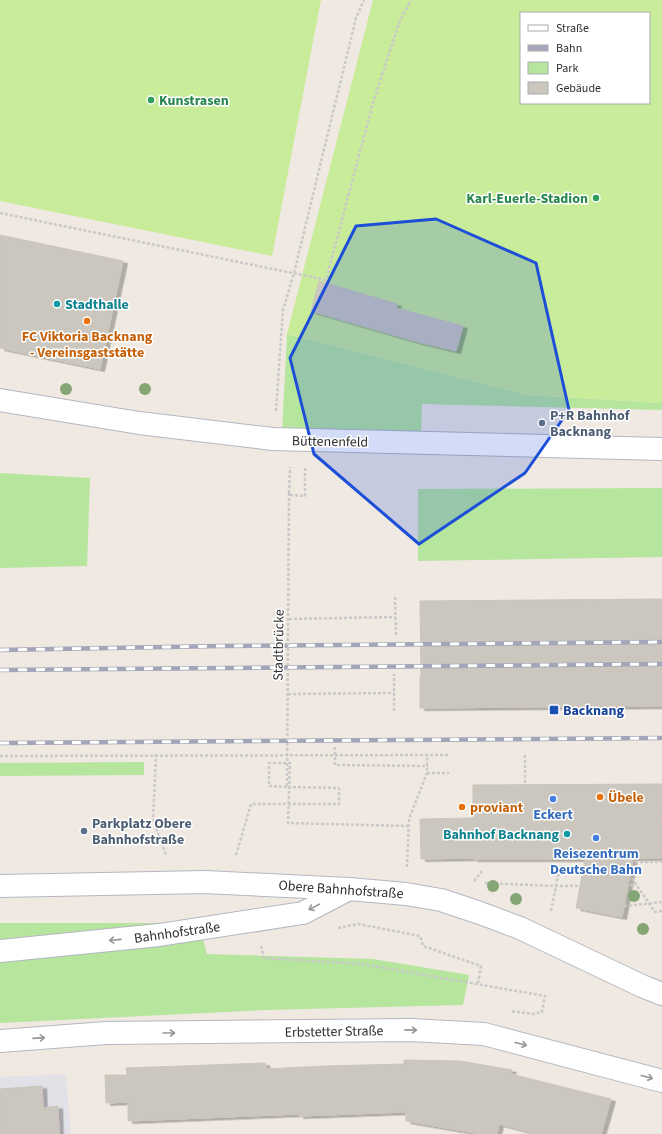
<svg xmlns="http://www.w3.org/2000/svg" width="662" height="1134" font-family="'Source Sans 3',sans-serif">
	<defs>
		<filter id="shadow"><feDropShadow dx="4.5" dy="2.5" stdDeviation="0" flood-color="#0004"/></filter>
	</defs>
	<rect width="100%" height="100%" fill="#efe9e1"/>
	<path fill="#e3e1e8" d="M 66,1074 L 71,1134 L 0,1134 L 0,1077 Z"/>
	<g fill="#b6e59e">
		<path d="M 287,334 L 528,395 L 662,403 L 662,410 L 422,404 L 421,437 L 282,432 Z"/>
		<path d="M 0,473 L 90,478 L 87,566 L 0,568 Z"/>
		<path d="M 662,488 L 662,557 L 418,561 L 418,489 Z"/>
		<path d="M 144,762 L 144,775 L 0,776 L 0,763 Z"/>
		<path d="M 0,923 L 177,923 L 203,939 L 207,954 L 373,959 L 469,975 L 463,1005 L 265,1010 L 0,1023 Z"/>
	</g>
	<g fill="#c9ec9a" fill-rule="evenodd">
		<path d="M 0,0 L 321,0 L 272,256 L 0,201 Z"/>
		<path d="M 373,0 L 662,0 L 662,403 L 528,395 L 287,334 ZM 521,13 L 649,13 L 649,103 L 521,103 Z"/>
	</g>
	<g fill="#cbc7bf" stroke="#cbc5ba" filter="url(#shadow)">
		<path d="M 0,235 L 123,261 L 100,369 L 0,348 Z"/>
		<path d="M 319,281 L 397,304 L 396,308 L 463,326 L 456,351 L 418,342 L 311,311 Z"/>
		<path d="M 662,599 L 662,706 L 420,708 L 420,676 L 421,676 L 420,601 Z"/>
		<path d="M 662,784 L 661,858 L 633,858 L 622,917 L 576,908 L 585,859 L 473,859 L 473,858 L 421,859 L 420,819 L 473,818 L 473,785 Z"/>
		<path d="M 404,1060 L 460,1061 L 512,1070 L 511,1074 L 611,1099 L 601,1134 L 538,1134 L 499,1124 L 497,1134 L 482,1134 L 406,1121 L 406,1112 L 299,1116 L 299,1114 L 128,1121 L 128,1102 L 106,1103 L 105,1075 L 127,1075 L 126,1068 L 265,1063 L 266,1069 L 324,1066 L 404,1064 Z"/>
		<path d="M 42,1086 L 43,1108 L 58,1106 L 59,1134 L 0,1134 L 0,1089 Z"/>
	</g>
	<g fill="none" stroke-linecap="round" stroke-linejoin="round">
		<g stroke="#b4b7c1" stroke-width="24">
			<g id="minor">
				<path d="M 0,400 L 139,423 L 273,439 L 662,449"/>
				<path d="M 0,951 L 159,935 L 303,913 L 349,889"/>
				<path d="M 0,1041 L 106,1033 L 411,1030 L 484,1034 L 662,1081"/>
			</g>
		</g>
		<g stroke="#b4b7c1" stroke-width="24">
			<path id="tertiary" d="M 0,886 L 205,882 L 349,889 L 406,894 L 441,900 L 480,913 L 520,928 L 642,986 L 662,994"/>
		</g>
		<g stroke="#c9c9c9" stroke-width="2.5" stroke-dasharray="3 2" stroke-linecap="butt">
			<path d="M 0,213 L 326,280 L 373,103 L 399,23 L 411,0"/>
			<path d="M 276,411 L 283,310 L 294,273 L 356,18 L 364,0"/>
			<path d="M 289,493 L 290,467"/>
			<path d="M 290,495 L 305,496 L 305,468"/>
			<path d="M 395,597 L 396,635"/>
			<path d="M 289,619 L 395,617"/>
			<path d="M 288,694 L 394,693"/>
			<path d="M 394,711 L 394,674"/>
			<path d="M 335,747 L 335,765 L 428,766"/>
			<path d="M 156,754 L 153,820 L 166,855"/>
			<path d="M 525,755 L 525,785"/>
			<path d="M 0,756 L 449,755"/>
			<path d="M 427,773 L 449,773"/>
			<path d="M 287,787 L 269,786 L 269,763 L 290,763 L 288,823 L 408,826"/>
			<path d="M 558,798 L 600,797"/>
			<path d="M 499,800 L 526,800"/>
			<path d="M 558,836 L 596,838"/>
			<path d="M 236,855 L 251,804 L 339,804 L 339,788"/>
			<path d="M 620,862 L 662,862"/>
			<path d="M 407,867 L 409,819 L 427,773 L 427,755"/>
			<path d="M 626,870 L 655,912 L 662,911"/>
			<path d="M 474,881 L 482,871"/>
			<path d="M 485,883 L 556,886 L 636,885"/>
			<path d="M 624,906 L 662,902"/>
			<path d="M 551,911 L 559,871"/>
			<path d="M 338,928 L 358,924 L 420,936 L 423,946 L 481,966 L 478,983"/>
			<path d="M 261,946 L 264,958 L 362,964 L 545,996 L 542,1012 L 534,1014 L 510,1011"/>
		</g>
		<use href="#minor" stroke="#fff" stroke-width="22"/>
		<use href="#tertiary" stroke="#fff" stroke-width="22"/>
		<g stroke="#a3a6b8" stroke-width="4.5">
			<g id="rail">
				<path d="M 0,650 L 221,646 L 662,642"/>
				<path d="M 0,670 L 662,664"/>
				<path d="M 0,743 L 662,738"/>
			</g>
		</g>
		<use href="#rail" stroke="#fff" stroke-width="3" stroke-dasharray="9" stroke-linecap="butt"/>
		<path stroke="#c9c9c9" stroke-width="2.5" stroke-dasharray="3 2" stroke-linecap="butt" d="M 289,493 L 287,787 L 339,788"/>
	</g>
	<g fill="#84a574">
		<circle cx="66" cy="389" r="6"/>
		<circle cx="145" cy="389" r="6"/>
		<circle cx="493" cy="886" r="6"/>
		<circle cx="634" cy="896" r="6"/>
		<circle cx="516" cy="899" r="6"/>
		<circle cx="643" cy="929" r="6"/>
	</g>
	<defs><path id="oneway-shaft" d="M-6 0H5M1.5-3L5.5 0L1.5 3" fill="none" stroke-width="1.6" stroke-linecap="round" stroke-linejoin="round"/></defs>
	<g stroke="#969696">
		<use href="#oneway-shaft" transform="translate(314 907) rotate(152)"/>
		<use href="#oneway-shaft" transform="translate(115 940) rotate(174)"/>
		<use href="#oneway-shaft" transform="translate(411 1030) rotate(1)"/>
		<use href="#oneway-shaft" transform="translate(169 1033)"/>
		<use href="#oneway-shaft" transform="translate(39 1038) rotate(-4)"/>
		<use href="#oneway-shaft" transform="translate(521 1044) rotate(15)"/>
		<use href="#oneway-shaft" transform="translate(647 1077) rotate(15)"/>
	</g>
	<path fill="#1d4ed8" fill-opacity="0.2" stroke="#1d4ed8" stroke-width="3" stroke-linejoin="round" d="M 436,219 L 536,263 L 569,410 L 525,473 L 419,544 L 314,454 L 290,358 L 356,226 Z"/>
	<g fill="#2e9e5b" stroke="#fff" stroke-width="1.5">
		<circle cx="151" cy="100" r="4"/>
		<circle cx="596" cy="198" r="4"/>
	</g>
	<g fill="#0f9aa8" stroke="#fff" stroke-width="1.5">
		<circle cx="57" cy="304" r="4"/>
		<circle cx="567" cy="834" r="4"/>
	</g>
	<g fill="#e8710a" stroke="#fff" stroke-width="1.5">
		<circle cx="87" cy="321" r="4"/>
		<circle cx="600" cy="797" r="4"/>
		<circle cx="462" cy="807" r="4"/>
	</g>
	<g fill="#5c6f8a" stroke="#fff" stroke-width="1.5">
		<circle cx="542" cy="423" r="4"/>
		<circle cx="84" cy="831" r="4"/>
	</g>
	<rect fill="#1a4fb4" stroke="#fff" stroke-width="1.5" x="549" y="705" width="10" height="10" rx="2"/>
	<g fill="#3f7fe0" stroke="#fff" stroke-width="1.5">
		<circle cx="553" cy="799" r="4"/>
		<circle cx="596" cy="838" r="4"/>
	</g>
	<g text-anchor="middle" stroke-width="3" stroke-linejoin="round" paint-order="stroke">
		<g font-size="14" font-weight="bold" fill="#27864d" stroke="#fff" text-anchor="start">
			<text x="159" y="105">Kunstrasen</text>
			<text x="588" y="203" text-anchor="end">Karl-Euerle-Stadion</text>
		</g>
		<g font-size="14" font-weight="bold" fill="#0d838f" stroke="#fff" text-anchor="start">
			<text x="65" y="309">Stadthalle</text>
			<text x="559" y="839" text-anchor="end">Bahnhof Backnang</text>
		</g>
		<g font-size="14" font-weight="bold" fill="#c56008" stroke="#fff" text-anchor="start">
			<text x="87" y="341" text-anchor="middle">FC Viktoria Backnang<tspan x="87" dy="16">- Vereinsgaststätte</tspan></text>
			<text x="608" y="802">Übele</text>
			<text x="470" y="812">proviant</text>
		</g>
		<g font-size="14" font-weight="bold" fill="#4e5e75" stroke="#fff" text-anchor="start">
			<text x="550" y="420">P+R Bahnhof<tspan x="550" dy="16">Backnang</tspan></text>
			<text x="92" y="828">Parkplatz Obere<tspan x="92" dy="16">Bahnhofstraße</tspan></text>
		</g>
		<g font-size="14" fill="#2e2e2e" stroke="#fff">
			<text transform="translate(330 441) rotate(1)" y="5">Büttenenfeld</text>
			<text transform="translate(278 645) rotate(-89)" y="5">Stadtbrücke</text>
			<text transform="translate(341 889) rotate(4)" y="5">Obere Bahnhofstraße</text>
			<text transform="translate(177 932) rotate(-8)" y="5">Bahnhofstraße</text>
			<text transform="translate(334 1031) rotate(-1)" y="5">Erbstetter Straße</text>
		</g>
		<g font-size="14" font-weight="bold" fill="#164399" stroke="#fff" text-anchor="start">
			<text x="563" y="715">Backnang</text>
		</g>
		<g font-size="14" font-weight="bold" fill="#366cbe" stroke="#fff">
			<text x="553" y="819">Eckert</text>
			<text x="596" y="858">Reisezentrum<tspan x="596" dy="16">Deutsche Bahn</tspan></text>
		</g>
	</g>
	<rect x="520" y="12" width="130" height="92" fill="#ffffff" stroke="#ababab"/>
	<rect x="528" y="25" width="20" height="6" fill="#ffffff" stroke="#ababab"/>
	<text x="556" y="32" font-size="12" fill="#2e2e2e">Straße</text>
	<rect x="528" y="45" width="20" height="6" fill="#a3a6b8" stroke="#ababab"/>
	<text x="556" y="52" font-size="12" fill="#2e2e2e">Bahn</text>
	<rect x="528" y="62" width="20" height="12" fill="#b6e59e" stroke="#ababab"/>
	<text x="556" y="72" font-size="12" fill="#2e2e2e">Park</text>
	<rect x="528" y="82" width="20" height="12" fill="#cbc7bf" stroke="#ababab"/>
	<text x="556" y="92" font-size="12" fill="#2e2e2e">Gebäude</text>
</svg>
